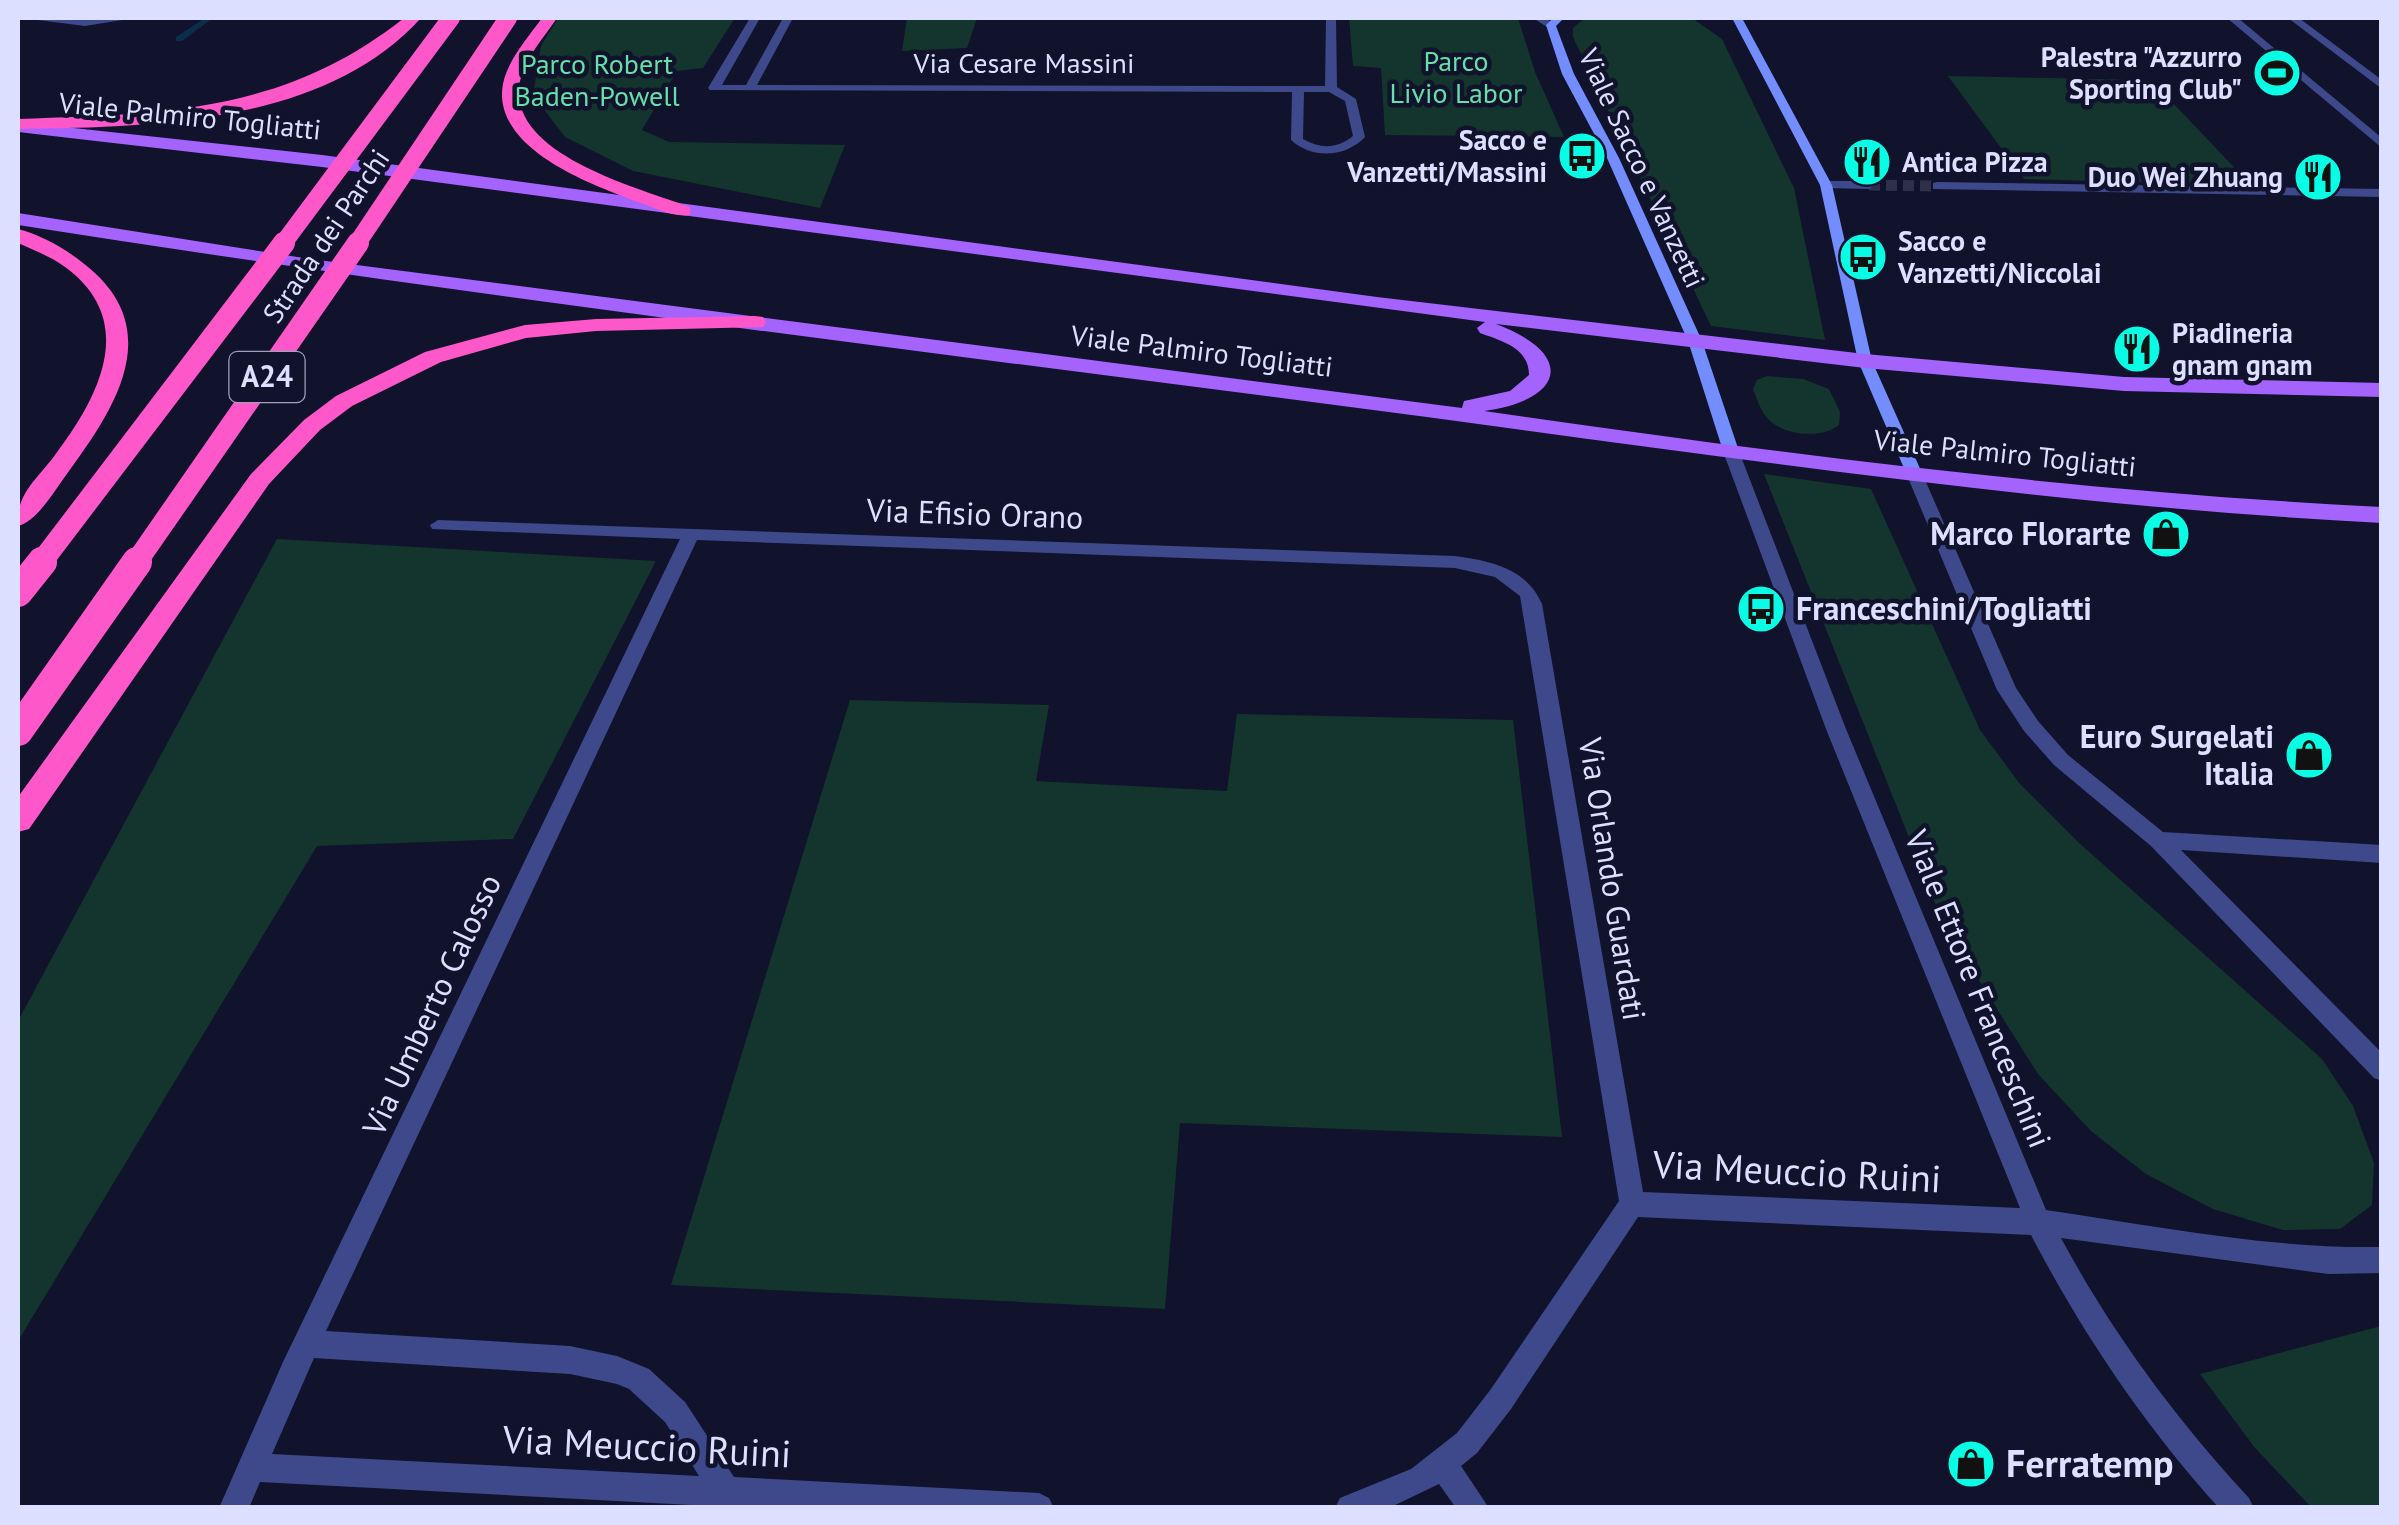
<svg xmlns="http://www.w3.org/2000/svg" width="2399" height="1525" font-family="'PT Sans',sans-serif">
	<rect width="100%" height="100%" fill="#11122b"/>
	<g fill="#14352d">
		<path d="M 558,18 L 735,18 L 703,68 L 677,71 L 642,130 L 669,142 L 845,145 L 820,208 L 633,171 L 565,137 L 533,95 L 541,46 Z"/>
		<path d="M 907,18 L 977,18 L 967,48 L 902,51 Z"/>
		<path d="M 1349,18 L 1518,18 L 1535,72 L 1564,137 L 1385,135 L 1381,68 L 1353,66 Z"/>
		<path d="M 1585,18 L 1692,18 L 1722,39 L 1794,188 L 1825,340 L 1711,326 L 1573,37 L 1573,28 Z"/>
		<path d="M 1948,76 L 2151,80 L 2251,185 L 2024,179 Z"/>
		<path d="M 1767,376 L 1803,379 L 1829,389 L 1840,412 L 1839,425 C 1822,439 1784,436 1768,419 C 1761,412 1757,399 1753,389 L 1757,380 Z"/>
		<path d="M 1764,474 L 1871,489 L 1980,730 L 2020,784 L 2078,842 L 2322,1059 L 2353,1106 L 2374,1163 L 2372,1205 L 2340,1229 L 2283,1230 L 2213,1209 L 2146,1174 L 2091,1131 L 2038,1074 L 1944,925 Z"/>
		<path d="M 277,539 L 656,561 L 513,839 L 317,846 L 18,1341 L 18,1021 Z"/>
		<path d="M 850,700 L 1049,705 L 1036,781 L 1227,791 L 1237,714 L 1513,720 L 1562,1137 L 1180,1123 L 1165,1309 L 671,1285 Z"/>
		<path d="M 2381,1326 L 2381,1507 L 2311,1507 L 2255,1448 L 2200,1374 Z"/>
	</g>
	<g fill="none" stroke-linecap="round" stroke-linejoin="round">
		<path fill="#0b2f4a" fill-rule="evenodd" d="M 205,18 L 213,18 L 182,41 L 176,41 L 176,37 Z"/>
		<path stroke="#2f314b" stroke-width="11" stroke-dasharray="11 6" stroke-linecap="butt" d="M 1869,185 L 1937,186"/>
		<g fill="#3d498a" fill-rule="evenodd">
			<path d="M 22,18 L 135,18 L 85,26 Z"/>
			<path d="M 750,18 L 760,18 L 722,85 L 746,85 L 783,18 L 793,18 L 757,85 L 1325,86 L 1326,18 L 1336,18 L 1337,87 L 1356,99 L 1365,137 C 1345,158 1312,159 1291,140 L 1292,92 L 710,90 L 708,88 ZM 1304,92 L 1329,92 L 1345,101 L 1353,136 C 1337,149 1320,149 1303,139 Z"/>
			<path d="M 1533,18 L 1545,18 L 1556,25 L 1547,27 Z"/>
			<path d="M 2227,18 L 2238,18 L 2382,138 L 2382,148 Z"/>
			<path d="M 2288,18 L 2299,18 L 2382,80 L 2382,89 Z"/>
			<path d="M 1826,181 L 1869,181 L 1875,185 L 1869,189 L 1822,188 L 1822,182 Z"/>
			<path d="M 1937,182 L 2382,189 L 2382,197 L 1933,189 L 1933,183 Z"/>
			<path d="M 1732,449 L 1740,454 L 1846,729 L 2046,1210 C 2157,1226 2269,1249 2382,1247 L 2382,1273 L 2328,1274 L 2061,1238 C 2112,1333 2176,1419 2249,1498 L 2254,1508 L 2219,1508 C 2144,1425 2082,1333 2031,1235 L 1638,1217 L 1511,1409 L 1477,1453 L 1461,1466 L 1489,1508 L 1456,1508 L 1439,1484 L 1389,1508 L 1335,1508 L 1340,1498 L 1411,1469 L 1457,1433 L 1491,1389 L 1619,1201 L 1520,596 L 1495,577 L 1455,568 L 697,540 L 326,1331 L 570,1346 L 617,1356 L 649,1369 L 685,1402 L 734,1477 L 1039,1493 L 1049,1498 L 1054,1508 L 747,1508 L 260,1482 L 249,1508 L 219,1508 L 283,1362 L 680,539 L 432,529 L 430,525 L 438,520 L 1455,556 C 1491,561 1526,568 1542,604 L 1643,1192 L 2020,1208 L 1826,729 L 1724,454 ZM 314,1358 L 570,1374 L 617,1384 L 629,1389 L 665,1422 L 699,1476 L 272,1454 Z"/>
			<path d="M 1914,468 L 1922,473 L 2016,688 L 2038,721 L 2068,755 L 2163,832 L 2382,845 L 2382,863 L 2181,850 L 2382,1053 L 2382,1081 L 2374,1078 L 2151,846 L 2054,765 L 2024,731 L 1997,690 L 1906,473 Z"/>
		</g>
		<g fill="#738cfe" fill-rule="evenodd">
			<path d="M 1553,18 L 1564,18 L 1556,26 L 1574,74 L 1619,158 L 1702,341 L 1740,454 L 1738,457 L 1726,457 L 1724,454 L 1688,341 L 1607,158 L 1562,74 L 1546,25 Z"/>
			<path d="M 1732,18 L 1742,18 L 1832,185 L 1872,361 L 1922,473 L 1920,477 L 1908,477 L 1906,473 L 1858,361 L 1820,185 Z"/>
		</g>
		<path fill="#a563fe" fill-rule="evenodd" d="M 18,122 L 322,155 L 1377,297 L 1865,354 L 2124,377 L 2382,383 L 2382,397 L 2124,391 L 1865,368 L 1496,324 C 1576,354 1565,400 1484,411 C 1782,454 2081,492 2382,507 L 2382,523 C 2030,505 1683,450 1335,405 C 896,348 456,294 18,225 L 18,213 L 310,259 L 1462,408 L 1464,401 L 1510,391 L 1529,375 C 1529,348 1502,341 1480,333 L 1477,328 L 1485,322 L 322,167 L 18,132 Z"/>
		<g fill="#fe57c9" fill-rule="evenodd">
			<path d="M 404,18 L 421,18 C 324,125 150,127 18,129 L 18,119 C 164,114 284,113 404,18 Z"/>
			<path d="M 542,18 L 557,18 C 543,39 518,66 519,93 C 519,157 641,189 690,207 L 690,215 C 673,218 654,207 638,202 C 593,185 500,152 502,92 C 503,65 527,39 542,18 Z"/>
			<path d="M 18,229 C 46,236 76,255 97,275 C 162,338 112,412 69,471 C 56,488 38,521 18,526 C 16,493 36,481 55,455 C 99,397 139,321 65,267 C 52,257 33,250 18,243 Z"/>
			<path d="M 755,316 L 763,317 L 766,322 L 763,327 L 596,331 L 526,338 L 441,362 L 352,406 L 320,430 L 269,484 L 29,829 L 18,832 L 18,797 L 251,474 L 304,420 L 336,396 L 425,352 L 525,325 L 596,319 Z"/>
		</g>
		<g stroke="#fe57c9" stroke-width="18">
			<path d="M 282,245 L 451,18"/>
			<path d="M 356,245 L 508,18"/>
		</g>
		<g stroke="#fe57c9" stroke-width="22">
			<path d="M 40,564 L 284,243"/>
			<path d="M 135,564 L 358,243"/>
		</g>
		<g stroke="#fe57c9" stroke-width="30">
			<path d="M 18,592 L 42,562"/>
			<path d="M 18,731 L 137,562"/>
		</g>
	</g>
	<defs>
		<g id="stadium-disc" transform="scale(2.5)"><circle r="9.5" fill="#09fde4" stroke="#11122b"/><path d="M0-5a6.5 5 0 1 0 0 10a6.5 5 0 1 0 0-10ZM-3.5-1.8h7v3.6h-7Z" fill="#111"/></g>
		<g id="bus-disc" transform="scale(2.5)"><circle r="9.5" fill="#09fde4" stroke="#11122b"/><path d="M-5-6H5V4H4V6H2V4H-2V6H-4V4H-5ZM-3.5-4V0h7V-4ZM-3.5 1.2v1.5H-2V1.2ZM2 1.2v1.5H3.5V1.2Z" fill="#111"/></g>
		<g id="restaurant-disc" transform="scale(2.5)"><circle r="9.5" fill="#09fde4" stroke="#11122b"/><path d="M-5-6h1v4h1v-4h1v4h1v-4h1v5L-1.5 .5V6h-2V.5L-5-1ZM5-6V6H3V1.5H1.5Q1.5-4 5-6Z" fill="#111"/></g>
		<g id="shop-disc" transform="scale(2.5)"><circle r="9.5" fill="#09fde4" stroke="#11122b"/><path d="M-5-2.5h2.3a2.7 3.5 0 0 1 5.4 0H5L5.5 6h-11ZM-1.5-2.5h3a1.5 2.3 0 0 0-3 0Z" fill="#111"/></g>
	</defs>
	<g fill-rule="evenodd">
		<use href="#stadium-disc" x="2277" y="73"/>
		<use href="#bus-disc" x="1582" y="156"/>
		<use href="#restaurant-disc" x="1867" y="162"/>
		<use href="#restaurant-disc" x="2318" y="177"/>
		<use href="#bus-disc" x="1863" y="257"/>
		<use href="#restaurant-disc" x="2137" y="349"/>
		<use href="#shop-disc" x="2166" y="534"/>
		<use href="#bus-disc" x="1761" y="609"/>
		<use href="#shop-disc" x="2309" y="755"/>
		<use href="#shop-disc" x="1971" y="1464"/>
	</g>
	<g text-anchor="middle" stroke-width="9" stroke-linejoin="round" paint-order="stroke">
		<g font-size="28" font-weight="bold" fill="#dcdfff" stroke="#11122b" text-anchor="end">
			<text x="2242" y="67">Palestra "Azzurro<tspan x="2242" dy="32">Sporting Club"</tspan></text>
			<text x="1547" y="150">Sacco e<tspan x="1547" dy="32">Vanzetti/Massini</tspan></text>
			<text x="1902" y="172" text-anchor="start">Antica Pizza</text>
			<text x="2283" y="187">Duo Wei Zhuang</text>
			<text x="1898" y="251" text-anchor="start">Sacco e<tspan x="1898" dy="32">Vanzetti/Niccolai</tspan></text>
			<text x="2172" y="343" text-anchor="start">Piadineria<tspan x="2172" dy="32">gnam gnam</tspan></text>
		</g>
		<g font-size="28" fill="#66e0a9" stroke="#11122b">
			<text x="1456" y="71">Parco<tspan x="1456" dy="32">Livio Labor</tspan></text>
			<text x="597" y="74">Parco Robert<tspan x="597" dy="32">Baden-Powell</tspan></text>
		</g>
		<g font-size="28" fill="#dcdfff" stroke="#11122b">
			<text x="1024" y="73">Via Cesare Massini</text>
			<text transform="translate(190 116) rotate(6)" y="10">Viale Palmiro Togliatti</text>
			<text transform="translate(1642 168) rotate(65)" y="10">Viale Sacco e Vanzetti</text>
			<text transform="translate(326 236) rotate(-56)" y="10">Strada dei Parchi</text>
			<text transform="translate(1202 351) rotate(7)" y="10">Viale Palmiro Togliatti</text>
			<text transform="translate(2005 453) rotate(6)" y="10">Viale Palmiro Togliatti</text>
		</g>
		<rect fill="#11122b" stroke="#9fa2bf" stroke-width="2.5" x="229.5" y="352" width="75" height="50" rx="8"/>
		<g font-size="30" font-weight="bold" fill="#dcdfff">
			<text x="267" y="387">A24</text>
		</g>
		<g font-size="32" fill="#dcdfff" stroke="#11122b">
			<text transform="translate(975 514) rotate(2)" y="11">Via Efisio Orano</text>
			<text transform="translate(1612 879) rotate(81)" y="11">Via Orlando Guardati</text>
			<text transform="translate(1978 989) rotate(68)" y="11">Viale Ettore Franceschini</text>
			<text transform="translate(432 1005) rotate(-65)" y="11">Via Umberto Calosso</text>
		</g>
		<g font-size="32" font-weight="bold" fill="#dcdfff" stroke="#11122b" text-anchor="end">
			<text x="2131" y="545">Marco Florarte</text>
			<text x="1796" y="620" text-anchor="start">Franceschini/Togliatti</text>
			<text x="2274" y="748">Euro Surgelati<tspan x="2274" dy="37">Italia</tspan></text>
		</g>
		<g font-size="38" fill="#dcdfff" stroke="#11122b">
			<text transform="translate(1797 1172) rotate(3)" y="13">Via Meuccio Ruini</text>
			<text transform="translate(647 1447) rotate(3)" y="13">Via Meuccio Ruini</text>
		</g>
		<g font-size="38" font-weight="bold" fill="#dcdfff" stroke="#11122b" text-anchor="start">
			<text x="2006" y="1477">Ferratemp</text>
		</g>
	</g>
	<rect width="2399" height="1525" fill="none" stroke="#dcdfff" stroke-width="40"/>
</svg>
